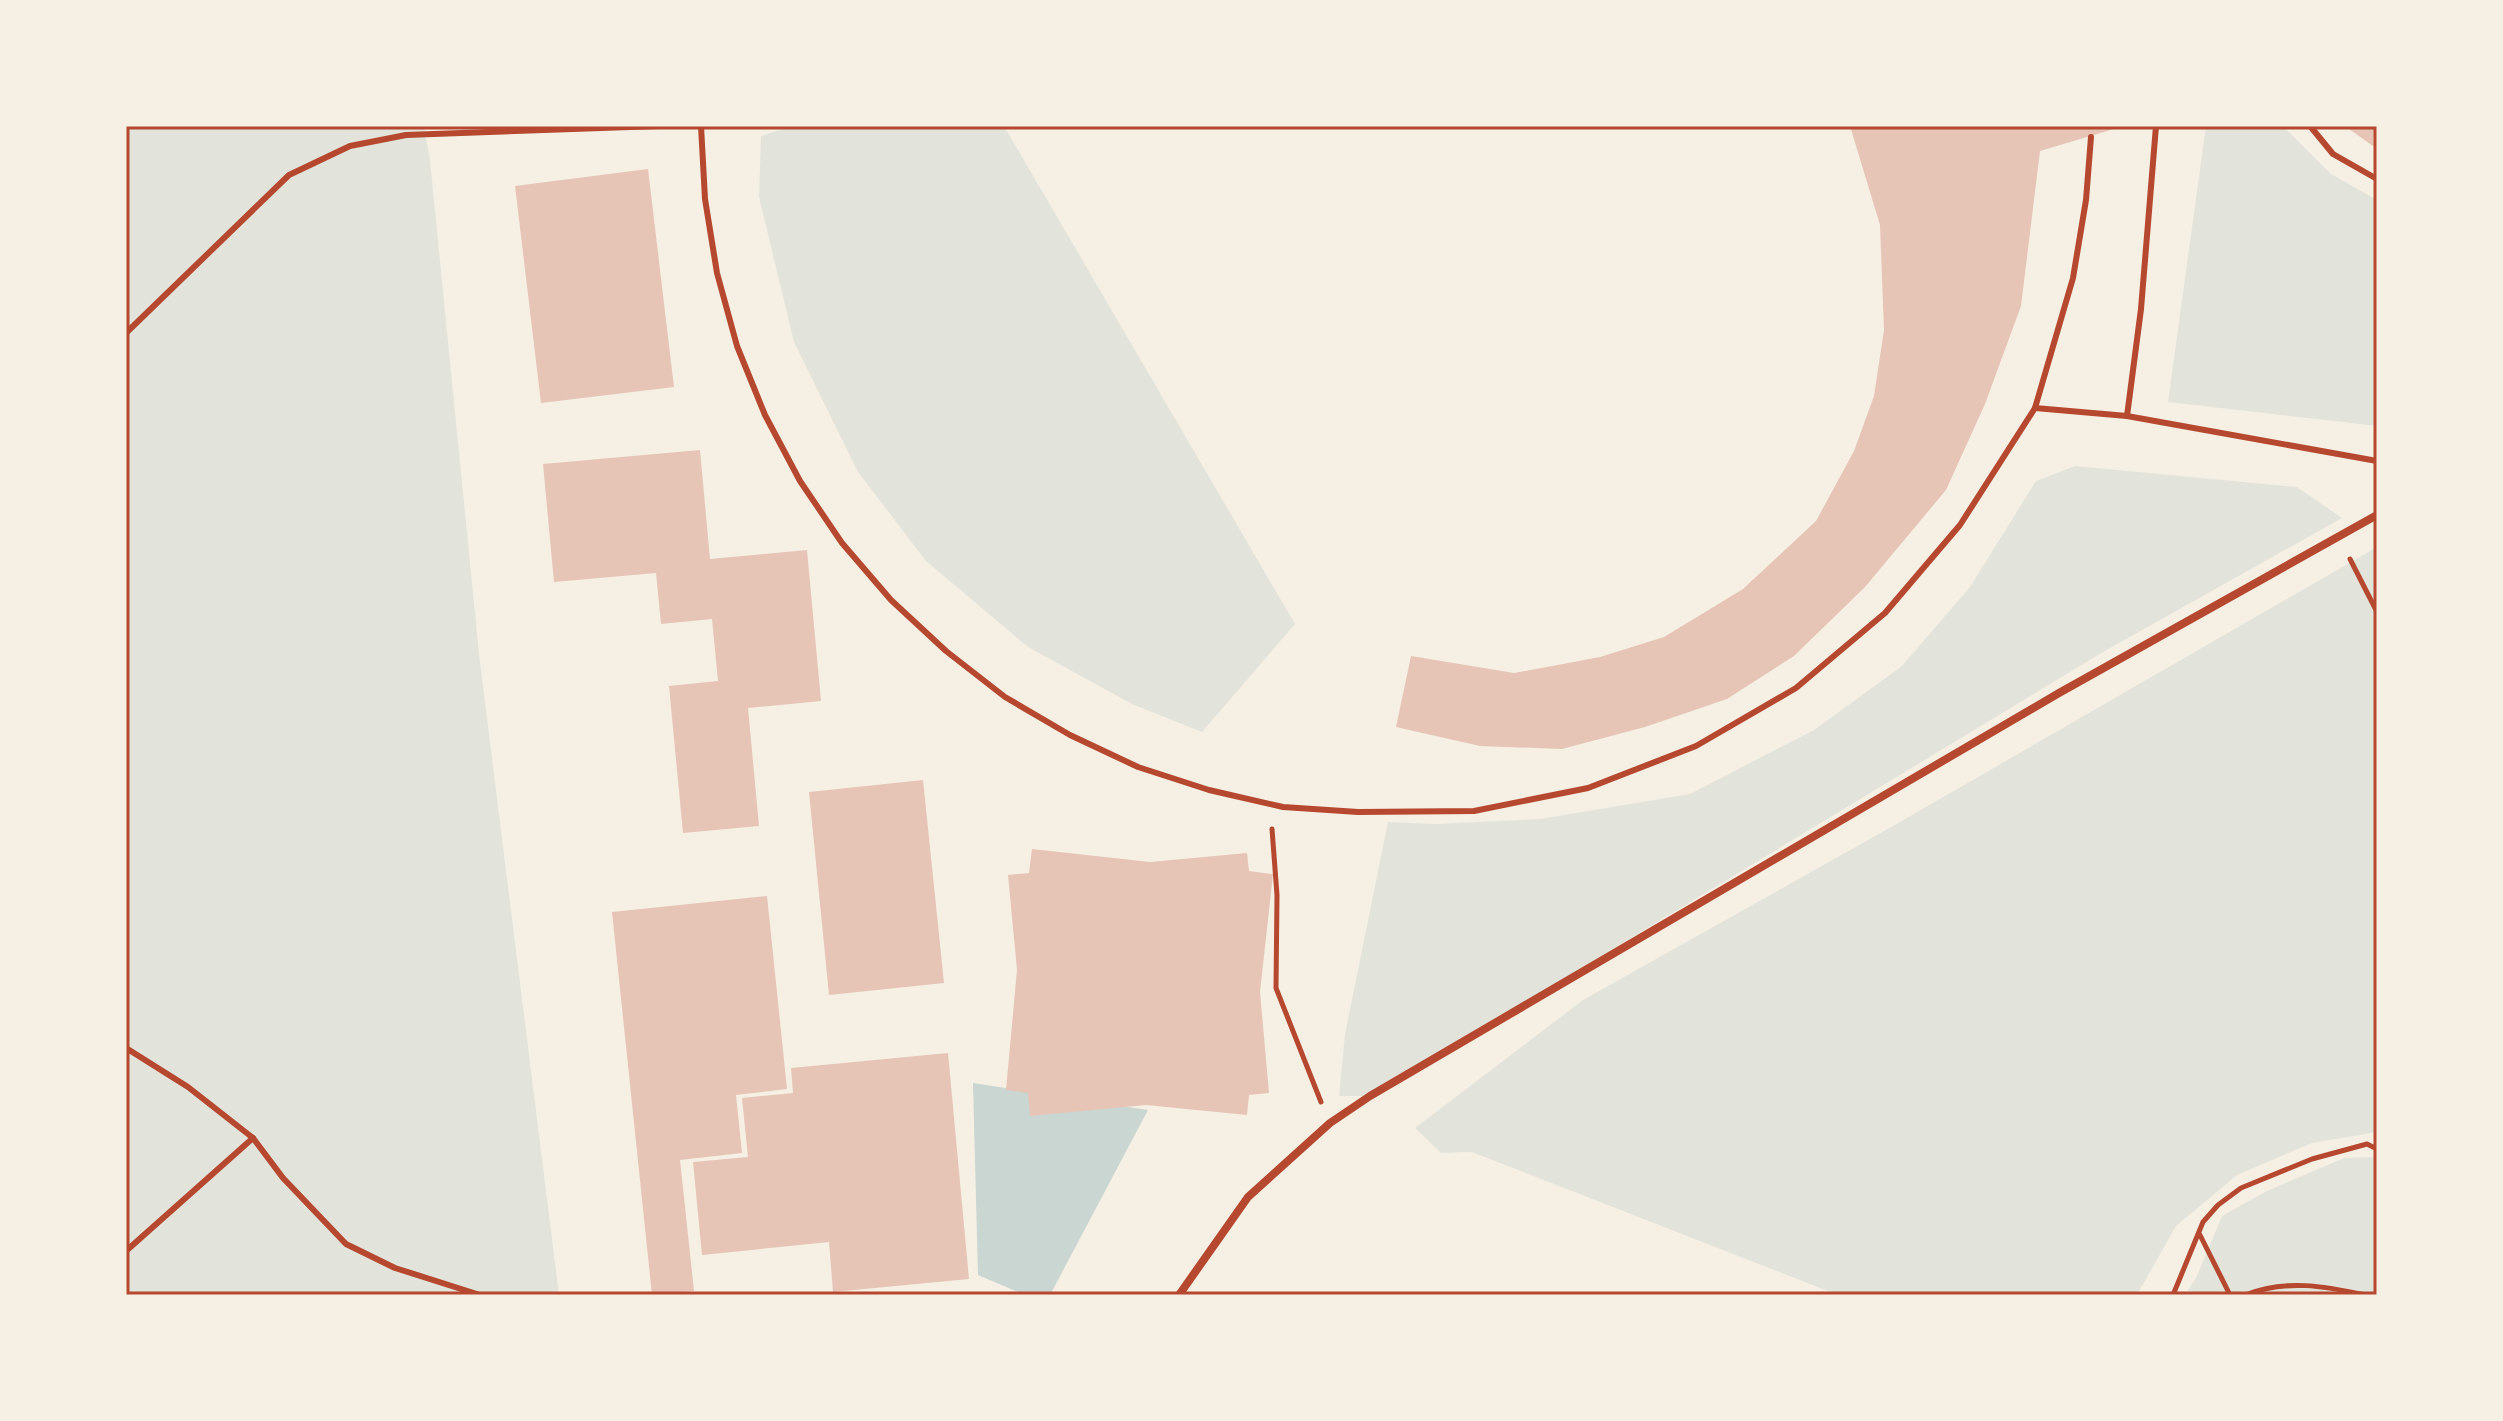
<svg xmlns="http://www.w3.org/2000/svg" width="2503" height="1421" font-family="Manrope,sans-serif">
	<rect width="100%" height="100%" fill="#f6efe4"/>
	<g fill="#e2e4dc">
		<path d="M 126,126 L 424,126 L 430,160 L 479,654 L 559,1295 L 126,1295 Z"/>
		<path d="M 792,126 L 1004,126 L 1295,624 L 1202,732 L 1132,704 L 1028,647 L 926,561 L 858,472 L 794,342 L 759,197 L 761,136 Z"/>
		<path d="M 2206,126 L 2283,126 L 2331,174 L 2377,200 L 2377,426 L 2168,402 Z"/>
		<path d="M 2075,466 L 2297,487 L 2342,518 L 2103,652 L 1370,1096 L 1339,1096 L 1345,1034 L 1388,822 L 1435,824 L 1540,819 L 1690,794 L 1814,730 L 1902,666 L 1970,587 L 2036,481 Z"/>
		<path d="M 2377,547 L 2377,1132 L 2312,1143 L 2237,1175 L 2176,1226 L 2137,1295 L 1838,1295 L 1472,1152 L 1441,1153 L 1415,1128 L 1583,1000 L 1893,826 Z"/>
		<path d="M 2377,1157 L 2377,1295 L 2185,1295 L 2196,1278 L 2222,1216 L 2267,1191 L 2344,1158 Z"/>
	</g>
	<path fill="#c9d6d2" d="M 973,1083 L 1148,1110 L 1050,1295 L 1025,1295 L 978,1275 Z"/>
	<g fill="#e6c5b7">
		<path d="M 1850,126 L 2124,126 L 2040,151 L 2021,306 L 1985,404 L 1946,490 L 1865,587 L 1794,656 L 1727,699 L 1645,727 L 1562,749 L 1480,746 L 1396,727 L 1411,656 L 1514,673 L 1600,657 L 1664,637 L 1743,589 L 1816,521 L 1854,451 L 1874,396 L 1884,330 L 1880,225 Z"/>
		<path d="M 2345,126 L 2377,126 L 2377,149 Z"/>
		<path d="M 648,169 L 674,387 L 541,403 L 515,186 Z"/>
		<path d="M 700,450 L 710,559 L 807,550 L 821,701 L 748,708 L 759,826 L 683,833 L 669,686 L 718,681 L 712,619 L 661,624 L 656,573 L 554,582 L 543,464 Z"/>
		<path d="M 923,780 L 944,983 L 829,995 L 809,792 Z"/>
		<path d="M 1032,849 L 1150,862 L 1247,853 L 1249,871 L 1273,874 L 1260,992 L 1269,1093 L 1249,1095 L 1247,1115 L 1146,1105 L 1030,1116 L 1028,1093 L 1006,1090 L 1017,970 L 1008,875 L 1029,873 Z"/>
		<path d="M 767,896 L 787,1089 L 736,1095 L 742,1153 L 680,1160 L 694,1291 L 652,1295 L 612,912 Z"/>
		<path d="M 948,1053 L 969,1279 L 833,1292 L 829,1242 L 702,1255 L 693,1162 L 748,1157 L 742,1098 L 793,1093 L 791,1068 Z"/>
	</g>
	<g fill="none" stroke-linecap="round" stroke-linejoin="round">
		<g stroke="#b5482f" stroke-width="5">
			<path d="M 2350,559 L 2377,612"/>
			<path d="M 1272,829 L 1277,895 L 1276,988 L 1321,1102"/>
			<path d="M 2200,1235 L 2230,1295"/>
			<path d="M 2173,1295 L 2203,1222 L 2218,1205 L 2241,1188 L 2312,1159 L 2367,1144 L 2377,1149"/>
			<path d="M 2245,1295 C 2286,1279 2324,1286 2366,1295"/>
		</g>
		<g stroke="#b5482f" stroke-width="6">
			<path d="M 701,126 L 705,199 L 717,273 L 737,346 L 765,415 L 800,481 L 842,543 L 891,600 L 946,651 L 1005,697 L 1070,735 L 1138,767 L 1209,790 L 1283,807 L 1358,812 L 1474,811 L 1588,788 L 1696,746 L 1796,688 L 1885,613 L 1960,525 L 2035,408 L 2073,278 L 2086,200 L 2091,137"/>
			<path d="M 2310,126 L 2333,154 L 2377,179"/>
			<path d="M 126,333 L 289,175 L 350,146 L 406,135 L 659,126"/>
			<path d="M 2035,408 L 2127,416 L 2377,461"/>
			<path d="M 2127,416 L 2141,309 L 2156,126"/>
			<path d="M 126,1048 L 188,1087 L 253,1138 L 283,1178 L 346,1244 L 395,1268 L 480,1295"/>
			<path d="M 126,1251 L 253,1138"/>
		</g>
		<path stroke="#b5482f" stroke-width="8" d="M 1179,1295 L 1248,1197 L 1330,1123 L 1370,1096 L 2059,693 L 2377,515"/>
	</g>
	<rect width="2503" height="1421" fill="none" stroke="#f6efe4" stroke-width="256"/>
	<rect x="128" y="128" width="2247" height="1165" fill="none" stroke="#b5482f" stroke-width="3"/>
</svg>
